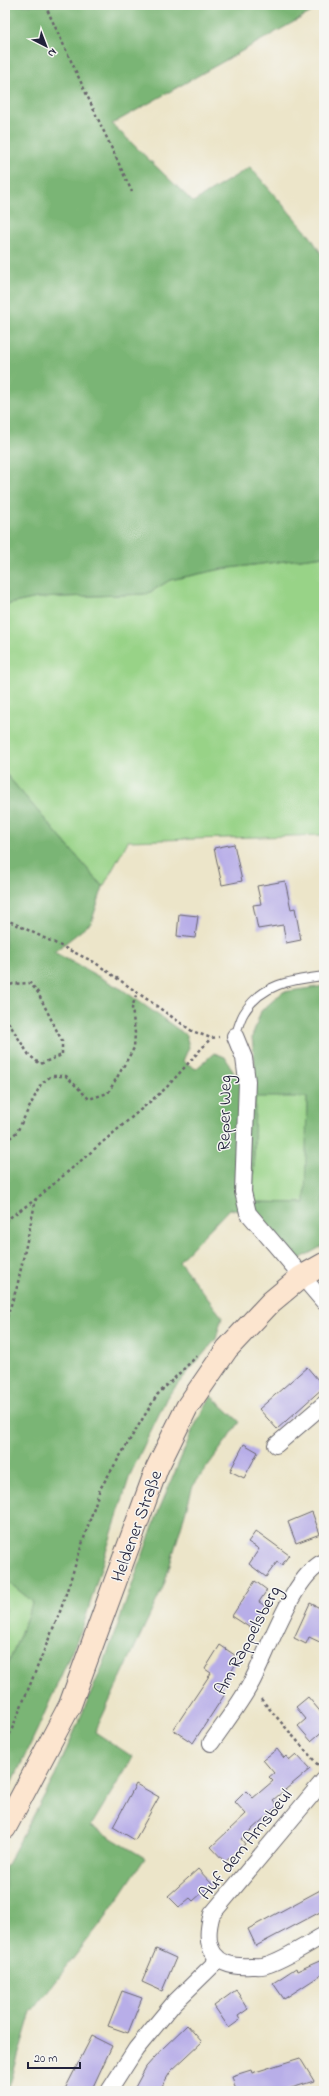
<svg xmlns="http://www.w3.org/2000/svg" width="329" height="2096" font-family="'Indie Flower',sans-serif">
	<rect width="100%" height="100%" fill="#f6f6f2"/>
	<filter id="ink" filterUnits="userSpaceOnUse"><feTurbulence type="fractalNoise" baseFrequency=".025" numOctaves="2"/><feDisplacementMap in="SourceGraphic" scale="8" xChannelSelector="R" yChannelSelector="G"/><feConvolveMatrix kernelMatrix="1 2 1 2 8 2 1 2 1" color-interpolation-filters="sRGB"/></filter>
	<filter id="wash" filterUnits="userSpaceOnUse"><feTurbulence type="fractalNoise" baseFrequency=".012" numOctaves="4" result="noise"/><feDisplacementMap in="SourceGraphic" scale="16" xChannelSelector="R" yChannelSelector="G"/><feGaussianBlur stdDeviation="0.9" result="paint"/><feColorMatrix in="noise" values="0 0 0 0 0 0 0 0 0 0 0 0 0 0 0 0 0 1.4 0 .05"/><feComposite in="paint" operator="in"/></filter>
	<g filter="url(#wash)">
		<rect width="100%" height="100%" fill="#ece5c9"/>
		<g fill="#98d387" stroke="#5d7a61">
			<path d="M 324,556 L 324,835 L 128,841 L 103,887 L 5,773 L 5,605 L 37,598 L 147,594 L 170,580 L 222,569 Z"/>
			<path d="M 255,1096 L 307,1097 L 306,1203 L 253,1202 Z"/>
			<path d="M 5,1579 L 33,1602 L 5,1672 Z"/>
		</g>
		<g fill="#7ab574" stroke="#4e6c58" fill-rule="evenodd">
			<path d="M 5,5 L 324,5 L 112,124 L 193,202 L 250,167 L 310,236 L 324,258 L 324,556 L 222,569 L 170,580 L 147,594 L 37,598 L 5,605 Z"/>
			<path d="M 5,773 L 103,887 L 91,923 L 54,952 L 123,990 L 186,1035 L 189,1047 L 183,1061 L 196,1069 L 214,1053 L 225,1057 L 235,1075 L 255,1065 L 252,1037 L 261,1011 L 283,992 L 324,986 L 324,1245 L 296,1261 L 260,1214 L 229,1209 L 179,1261 L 222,1317 L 216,1339 L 167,1397 L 130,1475 L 83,1626 L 38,1728 L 5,1798 L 5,1672 L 33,1602 L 5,1579 ZM 255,1097 L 307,1097 L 305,1203 L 253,1202 Z"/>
			<path d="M 211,1396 L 240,1422 L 193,1486 L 164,1585 L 95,1732 L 133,1757 L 91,1826 L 145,1858 L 105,1918 L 31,2012 L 8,2091 L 5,2091 L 5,1868 L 55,1776 L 104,1663 L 159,1510 L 193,1429 Z"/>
		</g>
		<g id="blocks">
			<g fill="#b8aee8">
				<path d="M 234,844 L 242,881 L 222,885 L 214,848 Z"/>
				<path d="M 285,881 L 291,909 L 295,908 L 301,940 L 286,943 L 283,925 L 258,929 L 253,905 L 261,904 L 257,886 Z"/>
				<path d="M 179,914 L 198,916 L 195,938 L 177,936 Z"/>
				<path d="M 307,1367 L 324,1387 L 277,1429 L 259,1409 Z"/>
				<path d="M 244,1444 L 258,1452 L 244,1478 L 230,1471 Z"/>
				<path d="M 312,1512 L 320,1534 L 296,1543 L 288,1522 Z"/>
				<path d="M 256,1531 L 289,1555 L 282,1565 L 277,1562 L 266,1577 L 249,1564 L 259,1549 L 248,1542 Z"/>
				<path d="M 255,1581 L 267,1590 L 259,1602 L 265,1606 L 252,1629 L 232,1616 Z"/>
				<path d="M 310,1603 L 324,1610 L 324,1644 L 309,1637 L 306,1644 L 294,1638 Z"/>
				<path d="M 220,1645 L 239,1658 L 221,1690 L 225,1694 L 193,1743 L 173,1730 L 211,1673 L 205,1669 Z"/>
				<path d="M 308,1697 L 324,1716 L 324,1730 L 311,1741 L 298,1726 L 306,1719 L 296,1707 Z"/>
				<path d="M 277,1749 L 284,1758 L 286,1756 L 289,1760 L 296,1754 L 310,1769 L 273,1800 L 278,1806 L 241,1839 L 245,1844 L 225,1862 L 211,1847 L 246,1814 L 235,1802 L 246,1791 L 253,1798 L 273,1781 L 269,1777 L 274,1773 L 263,1760 Z"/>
				<path d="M 136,1784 L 159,1797 L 135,1840 L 113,1827 Z"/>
				<path d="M 198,1869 L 212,1884 L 193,1901 L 190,1898 L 179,1907 L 168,1896 Z"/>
				<path d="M 324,1888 L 324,1910 L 256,1946 L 248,1929 Z"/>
				<path d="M 156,1949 L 176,1958 L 162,1991 L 142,1982 Z"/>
				<path d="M 324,1959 L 324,1973 L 284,1999 L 273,1983 L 296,1968 L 297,1971 Z"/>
				<path d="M 236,1990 L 248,2009 L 238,2016 L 240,2020 L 229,2028 L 214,2006 Z"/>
				<path d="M 122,1991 L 142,1998 L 128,2033 L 108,2026 Z"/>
				<path d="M 187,2025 L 202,2042 L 171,2071 L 159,2091 L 133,2091 L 146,2067 L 163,2048 Z"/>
				<path d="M 92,2036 L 112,2046 L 91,2091 L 64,2091 Z"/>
				<path d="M 300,2058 L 314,2081 L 282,2091 L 236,2091 L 232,2076 L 251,2070 L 252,2073 Z"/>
			</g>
		</g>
	</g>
	<g filter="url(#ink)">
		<use href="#blocks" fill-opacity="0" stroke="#69666d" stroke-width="1"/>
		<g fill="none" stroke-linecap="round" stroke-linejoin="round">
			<g stroke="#69666d" stroke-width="10">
				<path id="service" d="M 235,1036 C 238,1029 240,1019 244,1013 C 262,983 293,980 324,976"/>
			</g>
			<g stroke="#69666d" stroke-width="18">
				<g id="minor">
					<path d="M 235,1036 L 244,1058 L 247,1081 L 243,1192 L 248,1213 L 324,1302"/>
					<path d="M 276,1445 L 324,1404"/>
					<path d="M 211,1743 C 224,1724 239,1705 250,1685 C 267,1655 293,1574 324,1562"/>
					<path d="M 324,1780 L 212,1914 C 202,1948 214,1969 251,1966 C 256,1966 262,1967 266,1965 C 282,1961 308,1944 324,1935"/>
					<path d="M 109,2091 L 136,2049 L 174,2003 L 218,1960"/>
				</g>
			</g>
			<g stroke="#69666d" stroke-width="24">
				<path id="secondary" d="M 5,1828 L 70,1705 L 157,1468 L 187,1407 L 227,1349 L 271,1302 L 301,1277 L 324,1264"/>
			</g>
			<g stroke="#69666d" stroke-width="2.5" stroke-dasharray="3 3" stroke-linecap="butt">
				<path d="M 45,5 L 132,192"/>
				<path d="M 5,919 L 94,962 L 192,1031 L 211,1038 L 219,1037"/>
				<path d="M 5,987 L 13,984 L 30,983 L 37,991 L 62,1041 L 62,1055 L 40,1064 L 29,1055 L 5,1017"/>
				<path d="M 5,1029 L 5,1034"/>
				<path d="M 5,1142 L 17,1132 L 41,1084 L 51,1076 L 66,1076 L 89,1099 L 108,1093 L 134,1048 L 135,1033 L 132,1008 L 137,992"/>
				<path d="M 5,1221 L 36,1199"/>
				<path d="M 5,1323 L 17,1287 L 36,1199 L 166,1088 L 211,1038"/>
				<path d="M 261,1699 L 318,1765"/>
				<path d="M 5,1746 L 61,1609 L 100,1489 L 157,1395 L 197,1356"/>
			</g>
			<use href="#service" stroke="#fff" stroke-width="8"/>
			<use href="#minor" stroke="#fff" stroke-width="16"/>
			<use href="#secondary" stroke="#fce5cf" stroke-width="22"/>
		</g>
	</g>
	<g text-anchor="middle" stroke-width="3" stroke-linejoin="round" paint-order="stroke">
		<g font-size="18" fill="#22223b" stroke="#f6f6f2">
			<text transform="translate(224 1113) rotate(-89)" y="6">Reper Weg</text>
			<text transform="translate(136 1526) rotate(-70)" y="6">Heldener Straße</text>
			<text transform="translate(247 1640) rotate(-62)" y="6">Am Rappelsberg</text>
			<text transform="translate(245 1844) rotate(-51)" y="6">Auf dem Arnsbeul</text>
		</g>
	</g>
	<rect width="329" height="2096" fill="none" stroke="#f6f6f2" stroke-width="20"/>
	<g transform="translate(46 46) rotate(138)" stroke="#f6f6f2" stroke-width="3" paint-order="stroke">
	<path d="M0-3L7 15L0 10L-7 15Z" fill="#22223b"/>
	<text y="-6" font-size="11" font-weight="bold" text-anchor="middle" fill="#22223b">N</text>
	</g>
	<path d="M28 2062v6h52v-6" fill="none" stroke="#22223b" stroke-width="2"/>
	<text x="34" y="2062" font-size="12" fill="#22223b" stroke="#f6f6f2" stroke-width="3" paint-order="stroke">20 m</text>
</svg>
